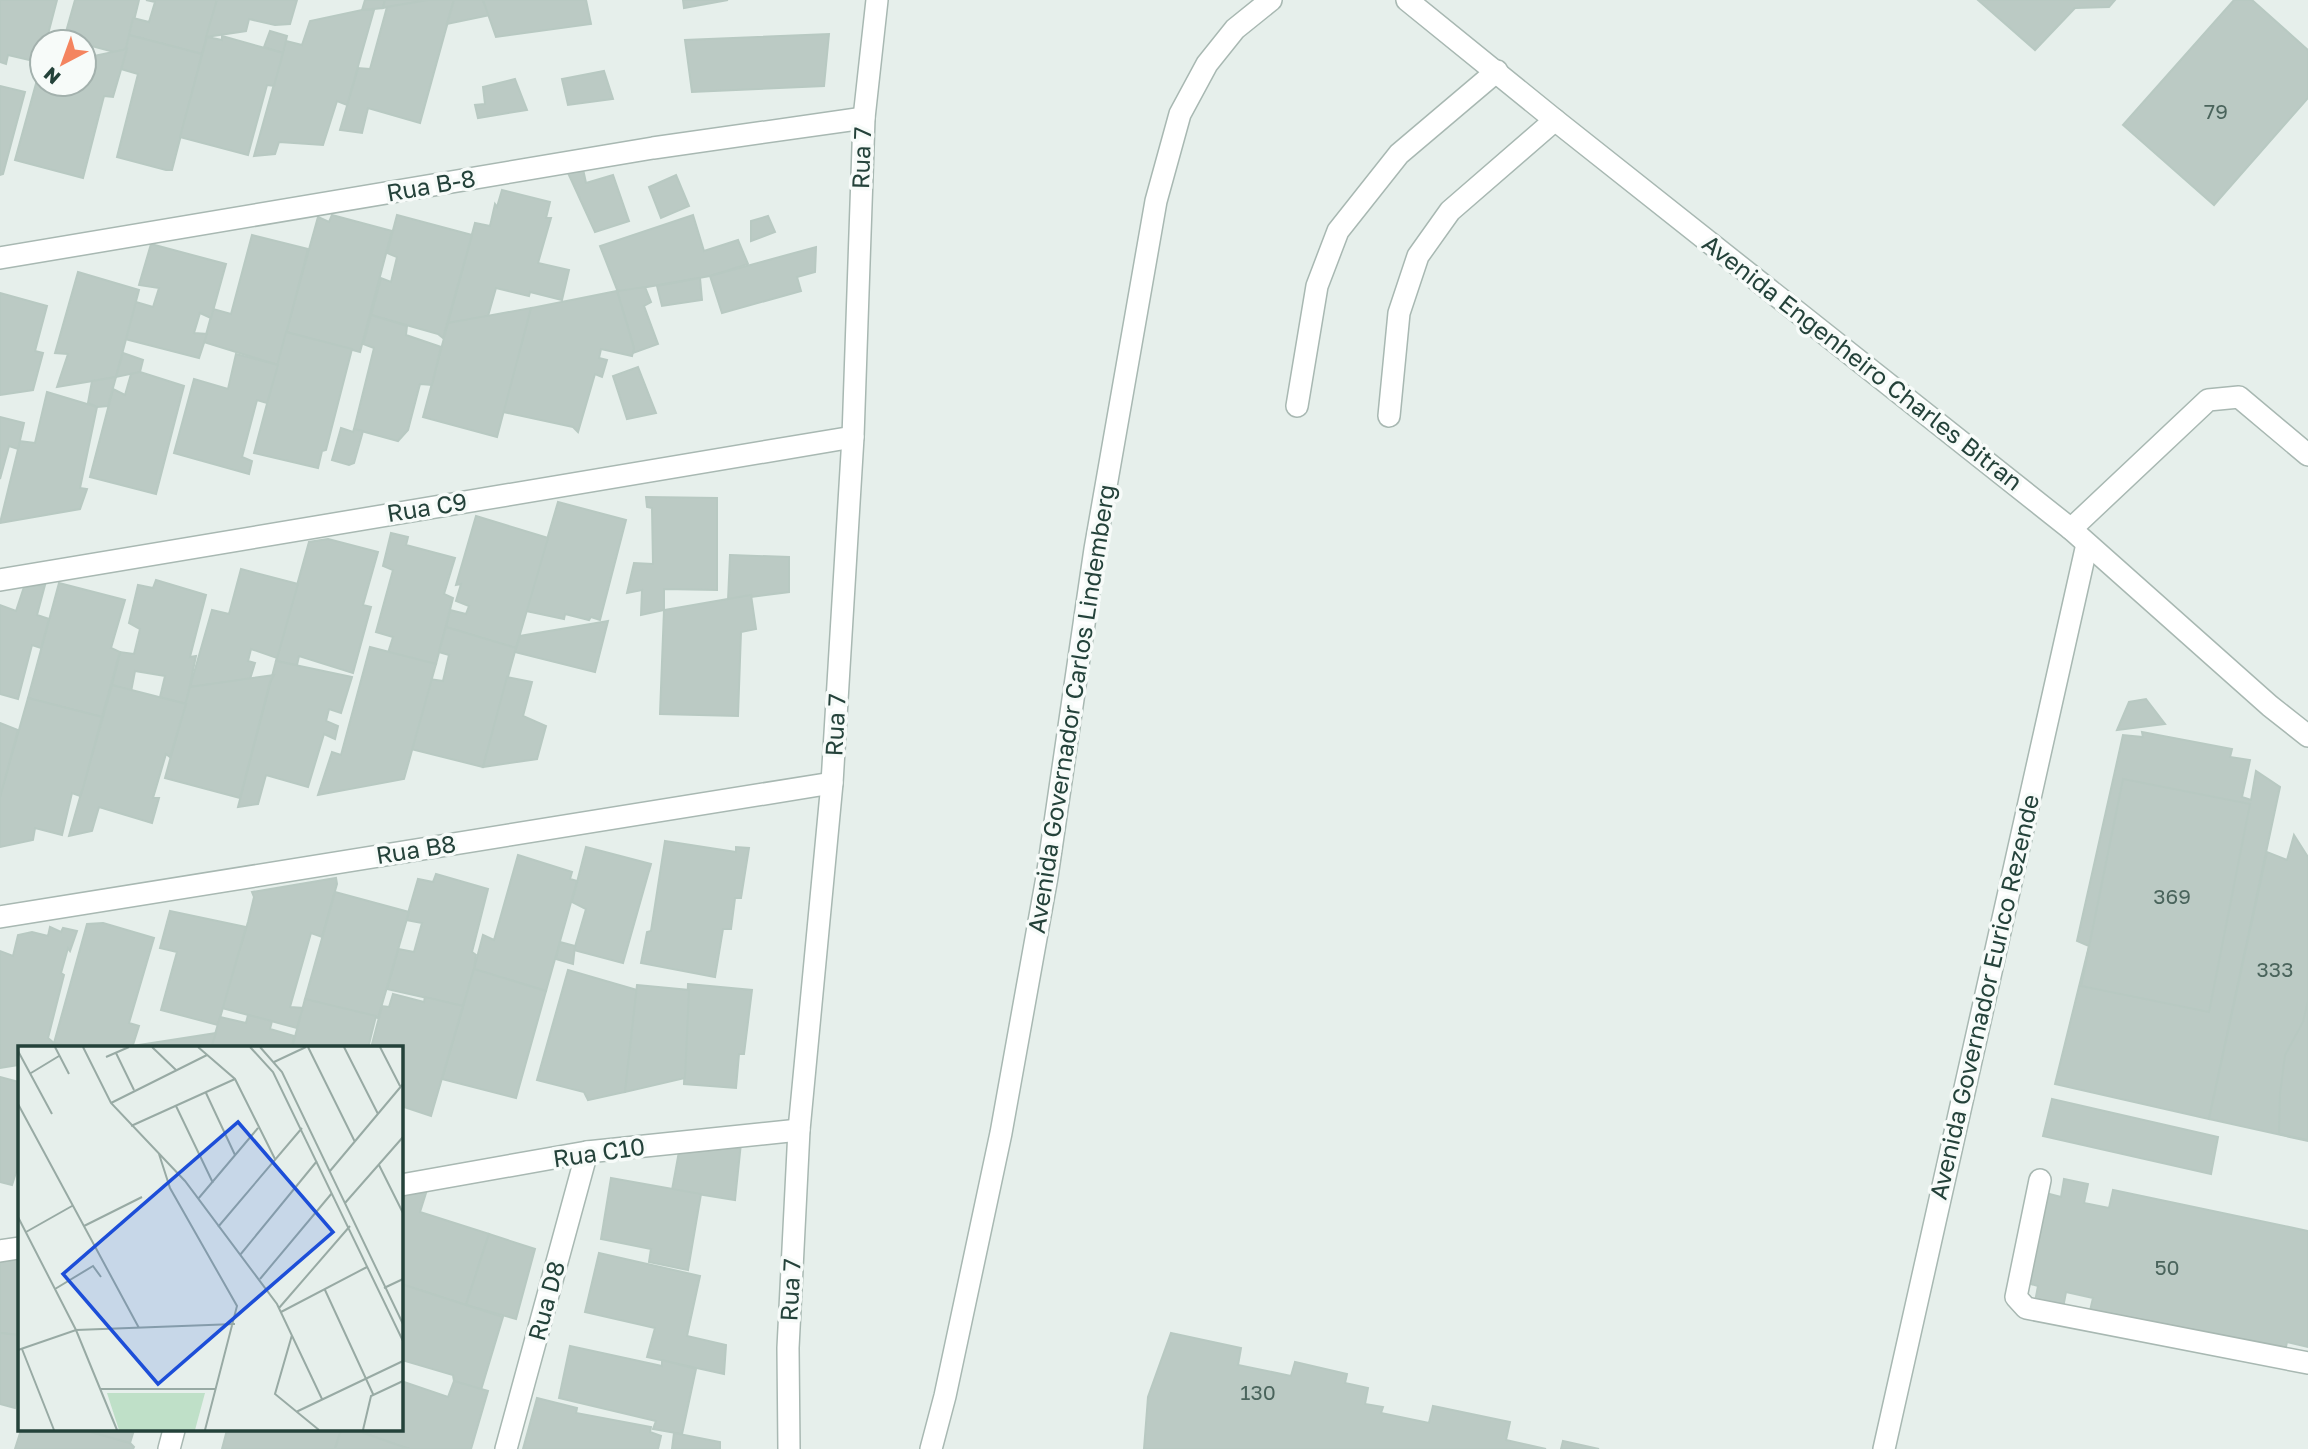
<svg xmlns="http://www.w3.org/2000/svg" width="2308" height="1449" font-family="'Golos Text',sans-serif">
	<rect width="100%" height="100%" fill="#e6efeb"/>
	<g fill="#bbcac4" stroke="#b8c9c2" stroke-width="2">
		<path d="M 0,0 L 57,0 L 46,42 L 42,42 L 40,64 L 37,66 L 38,62 L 8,55 L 6,64 L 0,62 Z"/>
		<path d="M 75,0 L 139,0 L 127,49 L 114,52 L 84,44 L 84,42 L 64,39 Z"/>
		<path d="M 146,0 L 217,0 L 202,54 L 129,35 L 133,18 L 149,22 L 155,2 Z"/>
		<path d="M 217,0 L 297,0 L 290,24 L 275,25 L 249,19 L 246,31 L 206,37 Z"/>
		<path d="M 365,0 L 385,0 L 383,8 L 362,10 Z"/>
		<path d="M 385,0 L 428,0 L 383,8 Z"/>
		<path d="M 428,0 L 454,0 L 420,123 L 368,108 L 362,133 L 340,130 L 358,68 L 370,69 L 387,7 Z"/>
		<path d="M 454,0 L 483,0 L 490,15 L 447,24 Z"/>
		<path d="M 483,0 L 586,0 L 591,24 L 496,37 Z"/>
		<path d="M 683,0 L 728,0 L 684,8 Z"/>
		<path d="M 1978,0 L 2115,0 L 2109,7 L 2075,8 L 2035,50 Z"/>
		<path d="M 2234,0 L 2252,0 L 2308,50 L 2308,98 L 2214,205 L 2123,125 Z"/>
		<path d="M 362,10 L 374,10 L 347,105 L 337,101 L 323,145 L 279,142 L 275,154 L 254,156 L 286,41 L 302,45 L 310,21 Z"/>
		<path d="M 270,31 L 287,36 L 283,53 L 264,47 Z"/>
		<path d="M 829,34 L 824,86 L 692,92 L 685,40 Z"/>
		<path d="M 129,35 L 202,54 L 172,170 L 166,170 L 117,157 L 138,74 L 121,69 Z"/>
		<path d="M 222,36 L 283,53 L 274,86 L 267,85 L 248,155 L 180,137 L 207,37 L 222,40 Z"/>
		<path d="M 127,49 L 113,97 L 104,96 L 83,178 L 15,160 L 40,69 L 42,69 L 42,84 L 84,84 L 84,58 Z"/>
		<path d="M 604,71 L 613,99 L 568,105 L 562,79 Z"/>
		<path d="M 515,79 L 527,110 L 478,118 L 475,105 L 485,104 L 483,87 Z"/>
		<path d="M 0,86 L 25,92 L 3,174 L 0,175 Z"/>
		<path d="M 583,169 L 586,183 L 613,175 L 629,221 L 595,232 L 568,173 Z"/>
		<path d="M 676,175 L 689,206 L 661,218 L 649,187 Z"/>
		<path d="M 502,190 L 550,202 L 546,218 L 551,218 L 538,263 L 569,270 L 562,300 L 530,292 L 529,296 L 496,288 L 488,316 L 448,323 L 475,223 L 490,226 L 495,204 L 497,207 Z"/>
		<path d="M 332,215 L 392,231 L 360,352 L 286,332 L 318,217 L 329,222 Z"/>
		<path d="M 397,215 L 472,235 L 443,338 L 438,334 L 371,315 L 381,278 L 391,282 L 397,257 L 387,253 Z"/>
		<path d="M 693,215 L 704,251 L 738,240 L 748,264 L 710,276 L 618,292 L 600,246 Z"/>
		<path d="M 768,216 L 775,232 L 751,241 L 751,221 Z"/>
		<path d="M 252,235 L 308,249 L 278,365 L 204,342 L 213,309 L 231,314 Z"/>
		<path d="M 151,244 L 226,264 L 211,318 L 200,313 L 194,333 L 207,334 L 199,358 L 125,339 L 136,302 L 153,307 L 159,288 L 139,285 Z"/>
		<path d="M 816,247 L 815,272 L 797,277 L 801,291 L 722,313 L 710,276 Z"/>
		<path d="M 78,272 L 139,290 L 116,377 L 57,387 L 68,354 L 55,353 Z"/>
		<path d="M 700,278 L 702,300 L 662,306 L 657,286 Z"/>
		<path d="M 645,287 L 651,302 L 644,306 L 658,344 L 633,353 L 634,348 L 617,291 Z"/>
		<path d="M 617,291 L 634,348 L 632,356 L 601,349 L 599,358 L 607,360 L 602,377 L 595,374 L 578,432 L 573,427 L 503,412 L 531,308 Z"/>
		<path d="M 0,293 L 47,306 L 35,351 L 43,353 L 33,390 L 0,395 Z"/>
		<path d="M 531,308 L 497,437 L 423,417 L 448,323 Z"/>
		<path d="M 371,315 L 407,326 L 406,335 L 441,347 L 432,385 L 420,384 L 408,430 L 398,441 L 354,429 L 374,348 L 363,344 Z"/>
		<path d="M 286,332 L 352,349 L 326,450 L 322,451 L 318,468 L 254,453 Z"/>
		<path d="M 123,353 L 143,360 L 140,372 L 116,377 Z"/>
		<path d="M 236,354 L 278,365 L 267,403 L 257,400 L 242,457 L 252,461 L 249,474 L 174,453 L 194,379 L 228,389 Z"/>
		<path d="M 638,367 L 656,413 L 627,419 L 613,376 Z"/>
		<path d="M 140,372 L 184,386 L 156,494 L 90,477 L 113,389 L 125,395 L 131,374 Z"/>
		<path d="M 116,377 L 108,406 L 97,407 L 88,403 L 92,381 Z"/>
		<path d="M 47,392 L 97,407 L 80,488 L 87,489 L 80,509 L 0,523 L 20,441 L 35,443 Z"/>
		<path d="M 0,417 L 24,423 L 18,449 L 9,446 L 0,479 Z"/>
		<path d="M 341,428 L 353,432 L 354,429 L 363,431 L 354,463 L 349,465 L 332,460 Z"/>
		<path d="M 646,497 L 717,498 L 717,590 L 664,589 L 664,610 L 641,615 L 642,590 L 627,593 L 634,563 L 653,564 L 652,508 L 647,507 Z"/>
		<path d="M 558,502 L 626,520 L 600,620 L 591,617 L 589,620 L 565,614 L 564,619 L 526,611 Z"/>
		<path d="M 476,516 L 548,538 L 516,648 L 446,627 L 450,610 L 466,614 L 469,606 L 456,601 L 461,584 L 456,585 Z"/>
		<path d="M 391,533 L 408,537 L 406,545 L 455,558 L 444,594 L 453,598 L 436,664 L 388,653 L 393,637 L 376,632 L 393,570 L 383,566 Z"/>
		<path d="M 328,539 L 378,552 L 363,605 L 371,607 L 353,673 L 299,656 L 297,665 L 276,661 L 309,542 Z"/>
		<path d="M 730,555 L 789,557 L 789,592 L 728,600 Z"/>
		<path d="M 241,569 L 298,584 L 277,658 L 251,649 L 248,661 L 255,663 L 250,679 L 190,687 L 212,610 L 229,614 Z"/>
		<path d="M 156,580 L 206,595 L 190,657 L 196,656 L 186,704 L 160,697 L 165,676 L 135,671 L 131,692 L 112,685 L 120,652 L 134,654 L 140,629 L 129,623 L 138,585 L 153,588 Z"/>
		<path d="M 59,583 L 125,600 L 111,648 L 120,652 L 102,717 L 28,698 Z"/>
		<path d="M 45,585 L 37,615 L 49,619 L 41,648 L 32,645 L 18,699 L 0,694 L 0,605 L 16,611 L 24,587 Z"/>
		<path d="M 751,595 L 756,629 L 741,632 L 738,716 L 660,714 L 664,610 Z"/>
		<path d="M 608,621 L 595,672 L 515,652 L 520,636 Z"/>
		<path d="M 446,627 L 516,648 L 483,767 L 411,749 L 430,679 L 443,681 L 449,655 L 439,652 Z"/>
		<path d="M 370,647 L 436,664 L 404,779 L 318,795 L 332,752 L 341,755 Z"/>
		<path d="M 276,661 L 352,677 L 341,713 L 329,709 L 326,721 L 338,726 L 335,739 L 324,734 L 308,787 L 266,775 L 258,804 L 238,807 Z"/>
		<path d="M 274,675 L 270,682 L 240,798 L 165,778 L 190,687 Z"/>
		<path d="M 507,677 L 532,682 L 523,716 L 546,726 L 537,759 L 483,767 Z"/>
		<path d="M 112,685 L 186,704 L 170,757 L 166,754 L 153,798 L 159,798 L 152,823 L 99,807 L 92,831 L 69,836 Z"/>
		<path d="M 28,698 L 102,717 L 83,788 L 80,796 L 72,793 L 62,835 L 35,828 L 33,840 L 0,847 L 0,797 Z"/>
		<path d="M 2146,699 L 2165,724 L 2117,730 L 2129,702 Z"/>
		<path d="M 0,723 L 18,730 L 0,797 Z"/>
		<path d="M 2142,732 L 2232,749 L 2230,757 L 2250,760 L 2242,797 L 2251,800 L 2256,771 L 2280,787 L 2209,1119 L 2055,1084 L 2089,946 L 2077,941 L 2123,735 L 2143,737 Z"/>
		<path d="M 2123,779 L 2250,804 L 2209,1012 L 2081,986 Z"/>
		<path d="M 2294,835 L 2308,857 L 2308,1141 L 2209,1119 L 2267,852 L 2287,860 Z"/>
		<path d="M 665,841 L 736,852 L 736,847 L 749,848 L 741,898 L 735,898 L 731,929 L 723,929 L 715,977 L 641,963 L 647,932 L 651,931 Z"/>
		<path d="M 586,847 L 651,864 L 623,963 L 574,950 L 586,909 L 572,902 Z"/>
		<path d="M 518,855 L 572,872 L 570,879 L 577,881 L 546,991 L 474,969 L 483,935 L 494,940 Z"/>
		<path d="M 436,874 L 488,889 L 472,952 L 476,955 L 474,969 L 463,1006 L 387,989 L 398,949 L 414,952 L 422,923 L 406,920 L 418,879 L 433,882 Z"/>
		<path d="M 336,878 L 337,884 L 322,937 L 311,933 L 290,1007 L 303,1008 L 297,1028 L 222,1008 L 248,922 L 254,897 L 252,892 Z"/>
		<path d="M 335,892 L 409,912 L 378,1018 L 305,999 Z"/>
		<path d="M 170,911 L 246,927 L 218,1025 L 161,1010 L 177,952 L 160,948 Z"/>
		<path d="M 103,923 L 154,938 L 129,1023 L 139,1026 L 132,1048 L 107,1048 L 89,1044 L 88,1048 L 75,1048 L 54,1043 L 87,924 Z"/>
		<path d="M 50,927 L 61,932 L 63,928 L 77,931 L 70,951 L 68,948 L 61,973 L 64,975 L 48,1038 L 54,1043 L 52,1048 L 19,1048 L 19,1065 L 0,1068 L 0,951 L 13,956 L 18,935 L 32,932 L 48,936 Z"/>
		<path d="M 560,942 L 575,946 L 573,964 L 556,959 Z"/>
		<path d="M 474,969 L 546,991 L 516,1098 L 442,1079 Z"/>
		<path d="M 568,970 L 637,990 L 625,1092 L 588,1100 L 584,1092 L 537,1080 Z"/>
		<path d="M 688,984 L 752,990 L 744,1054 L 739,1054 L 736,1088 L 684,1084 Z"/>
		<path d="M 637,985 L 689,990 L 685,1078 L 625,1092 Z"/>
		<path d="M 393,994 L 424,1002 L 425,997 L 463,1006 L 431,1116 L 401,1106 L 401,1048 L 371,1048 L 382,1006 L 389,1007 Z"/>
		<path d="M 305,999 L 376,1016 L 368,1048 L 292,1048 Z"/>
		<path d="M 2308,1001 L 2308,1140 L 2279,1134 L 2280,1094 L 2285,1055 L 2303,1022 Z"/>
		<path d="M 248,1015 L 272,1021 L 270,1029 L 294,1036 L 292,1048 L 211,1048 L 220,1017 L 246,1023 Z"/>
		<path d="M 216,1033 L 211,1048 L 132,1048 L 133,1046 Z"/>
		<path d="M 54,1043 L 75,1048 L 52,1048 Z"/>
		<path d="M 0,1077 L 19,1082 L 19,1163 L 12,1185 L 0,1182 Z"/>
		<path d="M 2052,1099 L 2218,1137 L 2211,1174 L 2043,1136 Z"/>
		<path d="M 741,1143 L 735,1200 L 672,1190 L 680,1146 Z"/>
		<path d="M 611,1178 L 701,1194 L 688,1270 L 649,1262 L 651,1249 L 601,1239 Z"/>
		<path d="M 2064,1179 L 2088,1184 L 2084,1203 L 2109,1208 L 2113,1190 L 2308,1231 L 2308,1347 L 2287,1342 L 2284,1356 L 2089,1315 L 2093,1298 L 2066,1292 L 2063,1308 L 2035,1302 L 2038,1286 L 2024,1282 L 2042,1192 L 2061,1197 Z"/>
		<path d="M 426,1193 L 420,1212 L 489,1234 L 466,1305 L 401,1284 L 401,1211 L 405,1194 Z"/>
		<path d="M 489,1234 L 535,1249 L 516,1319 L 466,1305 Z"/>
		<path d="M 599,1253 L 700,1276 L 687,1336 L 726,1345 L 724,1374 L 647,1357 L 655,1328 L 585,1312 Z"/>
		<path d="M 19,1257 L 19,1335 L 0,1333 L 0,1260 Z"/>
		<path d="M 401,1284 L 503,1317 L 481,1390 L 454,1381 L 453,1375 L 402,1360 L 401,1365 Z"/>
		<path d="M 0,1333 L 19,1335 L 19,1390 L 15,1408 L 0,1404 Z"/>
		<path d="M 1171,1333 L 1241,1348 L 1238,1365 L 1291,1376 L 1295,1362 L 1347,1374 L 1345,1383 L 1368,1388 L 1365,1404 L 1383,1407 L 1381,1413 L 1429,1423 L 1433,1406 L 1510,1422 L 1506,1440 L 1546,1449 L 1144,1449 L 1148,1397 Z"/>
		<path d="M 570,1346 L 662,1366 L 662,1360 L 696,1369 L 682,1434 L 653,1429 L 656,1421 L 559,1398 Z"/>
		<path d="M 401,1381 L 448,1397 L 454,1381 L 488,1391 L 471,1449 L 409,1449 L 355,1430 L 401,1430 Z"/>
		<path d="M 537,1398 L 577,1408 L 576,1413 L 651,1427 L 650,1432 L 661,1436 L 658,1449 L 523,1449 Z"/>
		<path d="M 21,1430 L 84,1430 L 130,1443 L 134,1447 L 133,1449 L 15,1449 Z"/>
		<path d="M 84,1430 L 134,1430 L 130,1443 Z"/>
		<path d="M 227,1430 L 341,1430 L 335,1449 L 222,1449 Z"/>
		<path d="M 341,1430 L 355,1430 L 409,1449 L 335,1449 Z"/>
		<path d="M 674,1433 L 720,1442 L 720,1449 L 672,1449 Z"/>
		<path d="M 1563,1441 L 1599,1449 L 1561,1449 Z"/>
	</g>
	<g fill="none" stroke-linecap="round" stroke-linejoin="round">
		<g stroke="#a8b8b2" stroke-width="24">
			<g id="lane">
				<path d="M 1297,406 L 1317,286 L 1338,231 L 1399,154 L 1497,71"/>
				<path d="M 1389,416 L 1399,313 L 1418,256 L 1450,211 L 1555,120"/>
				<path d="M 2071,529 L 2208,400 L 2239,397 L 2308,455"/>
			</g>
		</g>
		<g stroke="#a8b8b2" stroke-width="24">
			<g id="street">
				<path d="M 1407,0 L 1555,120 L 2071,529 L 2270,706 L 2308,736"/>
				<path d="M 0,258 L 653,148 L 864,118"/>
				<path d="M 0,580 L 853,437"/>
				<path d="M 0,917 L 832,783"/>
				<path d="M 2040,1180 L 2016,1297 L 2026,1308 L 2308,1363"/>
				<path d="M 401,1185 L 587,1152 L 799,1130"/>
				<path d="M 0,1251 L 19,1248"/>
				<path d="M 169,1449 L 174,1430"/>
				<path d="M 506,1449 L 587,1152"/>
				<path d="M 789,1449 L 788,1348 L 799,1130 L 832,783 L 853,437 L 864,118 L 877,0"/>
				<path d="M 931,1449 L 945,1396 L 1001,1133 L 1047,877 L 1095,549 L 1156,201 L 1180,114 L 1207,64 L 1235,29 L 1271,0"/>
				<path d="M 1884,1449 L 2087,544"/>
			</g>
		</g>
		<use href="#lane" stroke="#fff" stroke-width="21"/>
		<use href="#street" stroke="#fff" stroke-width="21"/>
	</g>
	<g text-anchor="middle" stroke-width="7" stroke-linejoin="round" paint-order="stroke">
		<g font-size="21" fill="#4a645c">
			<text x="2216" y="119">79</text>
			<text x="2172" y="904">369</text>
			<text x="2275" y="977">333</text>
			<text x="2167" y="1275">50</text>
			<text x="1258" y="1400">130</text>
		</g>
		<g font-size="24" fill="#24423a" stroke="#f7fbf9">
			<text transform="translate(862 158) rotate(-88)" y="8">Rua 7</text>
			<text transform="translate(431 186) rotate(-10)" y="8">Rua B-8</text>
			<text transform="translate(1862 363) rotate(38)" y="8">Avenida Engenheiro Charles Bitran</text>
			<text transform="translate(427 508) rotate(-9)" y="8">Rua C9</text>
			<text transform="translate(1072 709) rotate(-81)" y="8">Avenida Governador Carlos Lindemberg</text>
			<text transform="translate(836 725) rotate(-87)" y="8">Rua 7</text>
			<text transform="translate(416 850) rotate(-9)" y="8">Rua B8</text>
			<text transform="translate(1985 997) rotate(-77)" y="8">Avenida Governador Eurico Rezende</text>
			<text transform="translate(599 1153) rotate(-8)" y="8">Rua C10</text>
			<text transform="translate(791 1290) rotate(-87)" y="8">Rua 7</text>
			<text transform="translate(547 1301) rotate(-75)" y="8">Rua D8</text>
		</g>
	</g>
	<g transform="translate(18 1046)">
		<rect width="385" height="385" fill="#e6efeb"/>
		<path d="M 89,347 L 187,347 L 177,384 L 101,384 Z" fill="#bfe0c8"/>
		<path fill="none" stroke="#98aaa4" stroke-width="2" d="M 37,1 L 51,28M 65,1 L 93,57 L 167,135 L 259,258 L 304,353M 134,1 L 158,24M 180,1 L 217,33 L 257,113M 232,1 L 255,26 L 385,295M 242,1 L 264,26 L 385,278M 290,1 L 337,96M 326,1 L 360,68M 362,1 L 382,40M 0,5 L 34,68M 98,7 L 116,44M 88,11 L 111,1M 256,16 L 288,1M 13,27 L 41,10M 188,47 L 217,109M 93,57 L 189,9M 0,58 L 121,282M 158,60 L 195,137M 113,80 L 217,33M 141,108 L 152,142 L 219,260 L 187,384M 361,119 L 385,167M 312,125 L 385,38M 180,153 L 240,82M 327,157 L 385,91M 0,171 L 58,284 L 99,384M 66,180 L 124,151M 200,181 L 284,82M 8,186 L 54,160M 222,209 L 299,115M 242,233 L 314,147M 366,242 L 385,233M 37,243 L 75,220 L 83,231M 307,244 L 355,348M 261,262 L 332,180M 263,266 L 349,221M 274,289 L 257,348 L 301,384M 4,303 L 36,384M 0,304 L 58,284 L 217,278M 83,343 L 197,343M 278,366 L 385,315M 345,384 L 353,350 L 385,335"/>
		<path fill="#1d4ed8" fill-opacity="0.15" stroke="#1d4ed8" stroke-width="3.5" d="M 220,76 L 315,186 L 140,338 L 45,228 Z"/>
		<rect width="385" height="385" fill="none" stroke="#24423a" stroke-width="3.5"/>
	</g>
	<g transform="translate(63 63) rotate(221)"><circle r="33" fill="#f7fbf9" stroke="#a3b1ad" stroke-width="2"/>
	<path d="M0-5L12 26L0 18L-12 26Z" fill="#f4845f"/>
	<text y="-10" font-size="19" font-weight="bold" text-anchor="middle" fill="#24423a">N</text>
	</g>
</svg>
